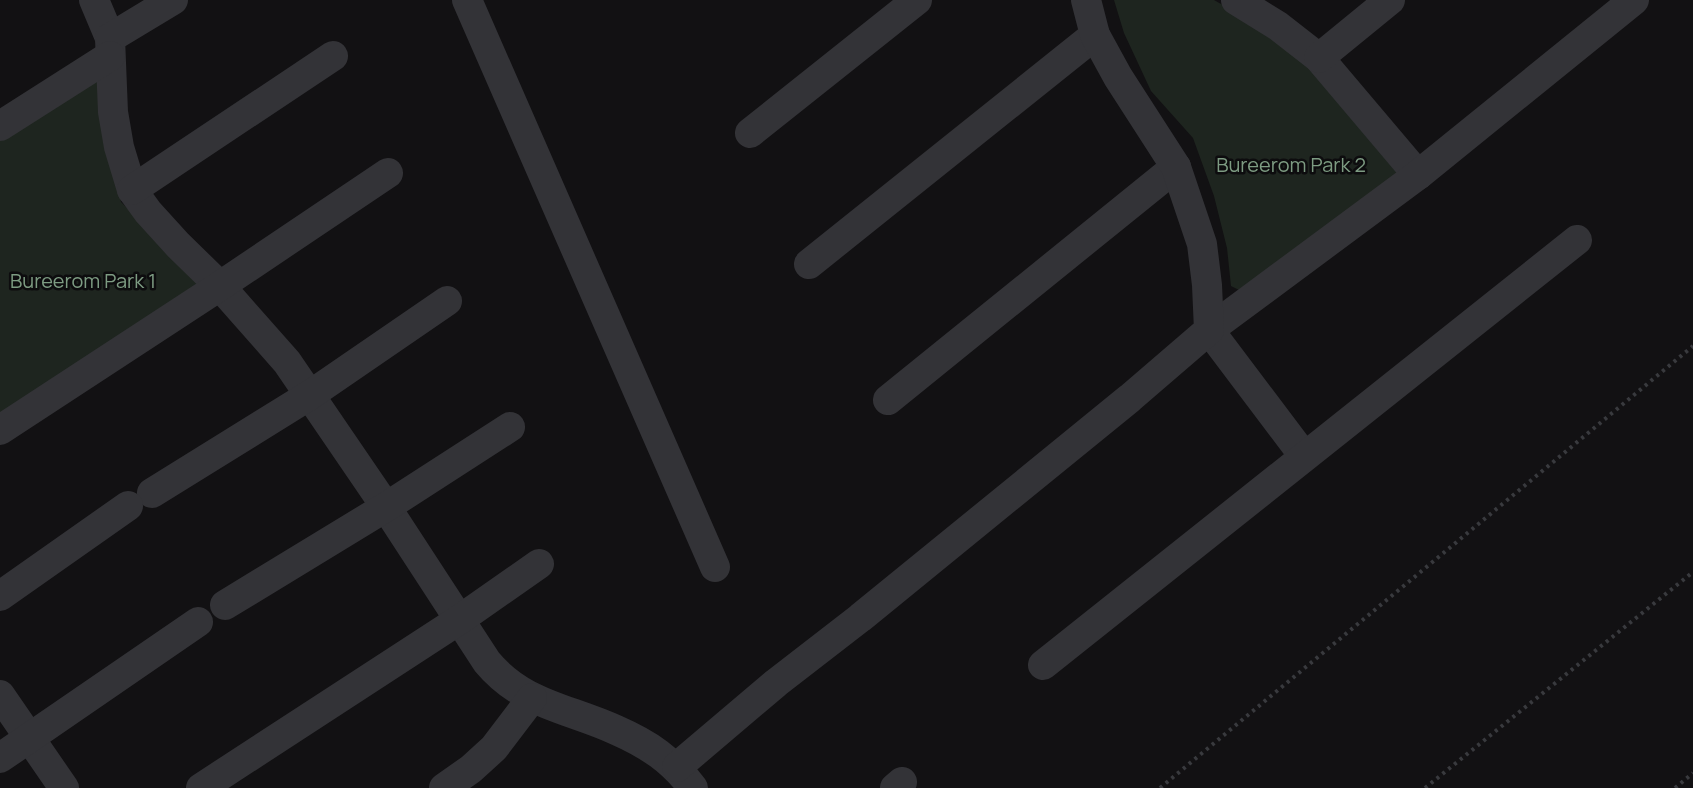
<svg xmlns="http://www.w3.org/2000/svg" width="1693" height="788" font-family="Manrope,sans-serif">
	<rect width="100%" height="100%" fill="#121113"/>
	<g fill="#1e251f">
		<path d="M 1114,0 L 1214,0 L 1228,8 L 1314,63 L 1405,180 L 1251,296 L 1231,286 L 1227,248 L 1214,196 L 1193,138 L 1151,91 L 1124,33 Z"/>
		<path d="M 95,70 L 121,202 L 214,295 L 0,436 L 0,141 Z"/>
	</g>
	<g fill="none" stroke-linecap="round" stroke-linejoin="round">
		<g stroke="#393a3e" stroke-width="4" stroke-dasharray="3 4.5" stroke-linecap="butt">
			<path d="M 1160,788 L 1693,346"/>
			<path d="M 1425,788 L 1693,572"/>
			<path d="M 1675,788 L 1693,773"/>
		</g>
		<g stroke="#333337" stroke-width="30">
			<path d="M 94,0 L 110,38 L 113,112 L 119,147 L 132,190 L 148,212 L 178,245 L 220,286 L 287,362 L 386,507 L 487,662 C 523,705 568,708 616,730 C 648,744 672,760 693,788"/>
			<path d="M 467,0 L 715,567"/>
			<path d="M 1236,0 L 1278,26 L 1319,58 L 1418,175"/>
			<path d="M 110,38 L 173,0"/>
			<path d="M 1319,58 L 1390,0"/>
			<path d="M 0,126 L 110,56"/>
			<path d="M 750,133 L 917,0"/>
			<path d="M 132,190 L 333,56"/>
			<path d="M 809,264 L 1095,35"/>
			<path d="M 888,400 L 1176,167"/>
			<path d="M 0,430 L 220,286 L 388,173"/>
			<path d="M 1304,456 L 1209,330 L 1418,175 L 1634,0"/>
			<path d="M 152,493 L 310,395 L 447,301"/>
			<path d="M 0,596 L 128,506"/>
			<path d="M 225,605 L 386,507 L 510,427"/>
			<path d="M 1043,665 L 1577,240"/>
			<path d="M 0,695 L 64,788"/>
			<path d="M 0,758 L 198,622"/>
			<path d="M 677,767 L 776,683 L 860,618 L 1130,398 L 1209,330 L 1207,285 L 1202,244 L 1176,167 L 1118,77 L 1095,35 L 1086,0"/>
			<path d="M 201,788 L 459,620 L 539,564"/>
			<path d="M 444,788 L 471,769 L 494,748 L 532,698"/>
			<path d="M 895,788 L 902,782"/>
		</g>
	</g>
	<g text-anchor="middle" stroke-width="5" stroke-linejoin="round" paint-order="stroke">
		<g font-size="20" fill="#7d9b82" stroke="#0d0c0e">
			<text x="1291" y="172">Bureerom Park 2</text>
			<text x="83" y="288">Bureerom Park 1</text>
		</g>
	</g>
</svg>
